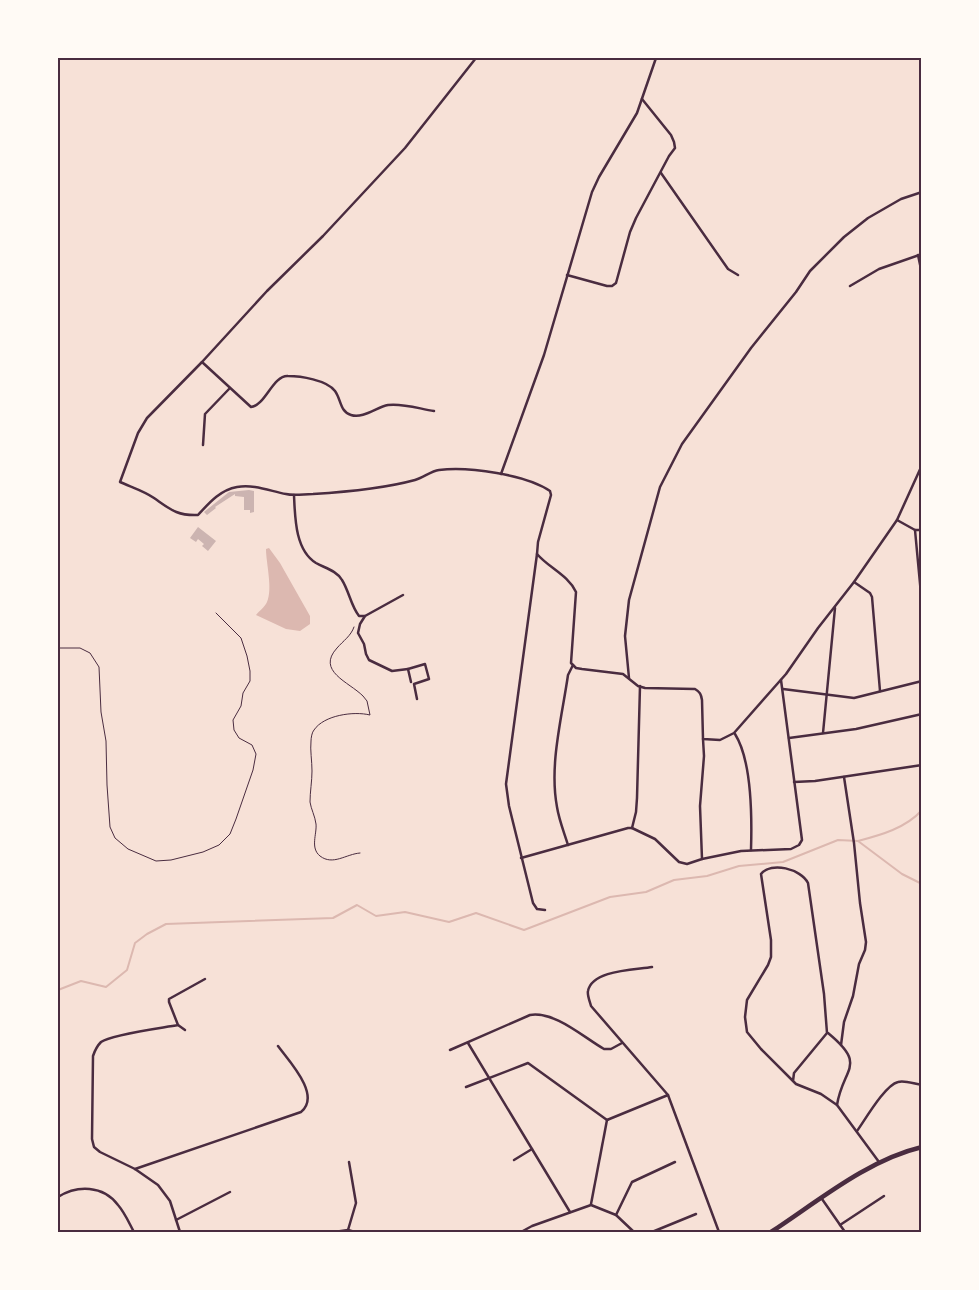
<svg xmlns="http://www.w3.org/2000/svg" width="979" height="1290" font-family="Raleway,sans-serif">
	<rect width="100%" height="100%" fill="#f7e1d7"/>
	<path fill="#dcb8b0" d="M 269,548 L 280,563 L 310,616 L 310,624 L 300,631 L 286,629 L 256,615 C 259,611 265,607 267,602 C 273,589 266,563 266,549 Z"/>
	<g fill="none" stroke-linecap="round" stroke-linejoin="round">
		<g stroke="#dcb8b0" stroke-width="2">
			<path d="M 858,841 C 881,835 906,828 922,810"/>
			<path d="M 58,990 L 81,981 L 106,987 L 127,970 L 135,943 L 147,934 L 166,924 L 333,918 L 357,905 L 376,916 L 405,912 L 449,922 L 476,913 L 524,930 L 610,897 L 646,892 L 674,880 L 707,876 L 739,866 L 783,862 L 838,840 L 858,841 L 902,874 L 922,884"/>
		</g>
	</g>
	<g fill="#ccb4b1">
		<path d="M 249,490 L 254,491 L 254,512 L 250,513 L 250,510 L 244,510 L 244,497 L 235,496 L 235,494 L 215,507 L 216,508 L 207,515 L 204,512 L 229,492 Z"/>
		<path d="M 198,527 L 216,541 L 208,551 L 202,546 L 204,544 L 198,539 L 196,542 L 190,538 Z"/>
	</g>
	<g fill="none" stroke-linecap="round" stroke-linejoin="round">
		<g stroke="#4a2c40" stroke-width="1">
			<path d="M 354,627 C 351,636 343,641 337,648 C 316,671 349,682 363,696 L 367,701 L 370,715 C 354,711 324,715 314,730 C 312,732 311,738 311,741 C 310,750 312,761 312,771 C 312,781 310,792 310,802 C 311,809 315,816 316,824 C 317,834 310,848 320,856 C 333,866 346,854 360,853"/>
			<path d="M 60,648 L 80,648 L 90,653 L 99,667 L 101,712 L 106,741 L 107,785 L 110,827 L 115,838 L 128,849 L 156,861 L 171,860 L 203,852 L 219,845 L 230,834 L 236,819 L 253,770 L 256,754 L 252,745 L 239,738 L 234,730 L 233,720 L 241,706 L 243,693 L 250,681 L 250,671 L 247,656 L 241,638 L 216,613"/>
		</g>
		<g stroke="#4a2c40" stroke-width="2.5">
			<path d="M 476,58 L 405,148 L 323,236 L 267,291 L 202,362 L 147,418 L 138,433 L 120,482 C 131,487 144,491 154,498 C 170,509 177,516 198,515 C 209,503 220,490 237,487 C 254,484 270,491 286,494 C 294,496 304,494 313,494 C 346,492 382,489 415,480 C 423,478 431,471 439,470 C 468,466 527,475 550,491 L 551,495 L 538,542 L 537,554 C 549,568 568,575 576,592 L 571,663 L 576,668 L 582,669 L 623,674 L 638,686 L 645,688 L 695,689 C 700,692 701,694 702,700 L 703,739 L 720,740 L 734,733 L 786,674 L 818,628 L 854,582 L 897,520 L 922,465"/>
			<path d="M 661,173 L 728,269 L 738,275"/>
			<path d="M 918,255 L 922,274"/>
			<path d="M 567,275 L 607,286 L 612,286 L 616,283 L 630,232 L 636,218 L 669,156 L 675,148 L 674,142 L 671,135 L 642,99"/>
			<path d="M 850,286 L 879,269 L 922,254"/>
			<path d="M 202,362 L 251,407 C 265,406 273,375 288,376 C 300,376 327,380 335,391 C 341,399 340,412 351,415 C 363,419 377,407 388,405 C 403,403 420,409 434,411"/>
			<path d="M 203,445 L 205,414 L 229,389"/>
			<path d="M 501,474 L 544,355 L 592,192 L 599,177 L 637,113 L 656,58"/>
			<path d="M 294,495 C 295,517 295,550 316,563 C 325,568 337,571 342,580 C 349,591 351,606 359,616 L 365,616 L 403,595"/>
			<path d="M 897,520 L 915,530 L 922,530"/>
			<path d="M 915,530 L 922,605"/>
			<path d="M 537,554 L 506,784 L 509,806 L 533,903 L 537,909 L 545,910"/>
			<path d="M 854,582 L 870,593 L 872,597 L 880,691"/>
			<path d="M 365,616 L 360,624 L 358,633 L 364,644 L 366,654 L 369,660 L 392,671 L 408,669"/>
			<path d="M 629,678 L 625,636 L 629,600 L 660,487 L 682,444 L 751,348 L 796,292 L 810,271 L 844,237 L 868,218 L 901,199 L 922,192"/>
			<path d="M 411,682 L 408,669 L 425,664 L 429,679 L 414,684 L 417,699"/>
			<path d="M 783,689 L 854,698 L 922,681"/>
			<path d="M 823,733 L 835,608"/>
			<path d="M 735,734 C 752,761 752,818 751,850"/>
			<path d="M 789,738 L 856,729 L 922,714"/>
			<path d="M 794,782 L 815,781 L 922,765"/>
			<path d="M 632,828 L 636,812 L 637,798 L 640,686"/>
			<path d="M 568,845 C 564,832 559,820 557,807 C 549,765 562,717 568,675 L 573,665"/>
			<path d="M 521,858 L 628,828 L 632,828 L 655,839 L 679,862 L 687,864 L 702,859 L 700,806 L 704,756 L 703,739"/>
			<path d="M 702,859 L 741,851 L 791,849 L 799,845 L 802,840 L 781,680"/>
			<path d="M 652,967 C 634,970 592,970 588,991 C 587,995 590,1002 591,1006 L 668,1095 L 719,1232"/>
			<path d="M 178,1025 L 185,1030"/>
			<path d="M 828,1033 C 868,1066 843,1067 837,1105"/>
			<path d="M 468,1043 L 570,1212"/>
			<path d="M 841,1045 L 844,1022 L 853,996 L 859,964 L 865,950 L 866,942 L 860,903 L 854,843 L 844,777"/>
			<path d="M 450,1050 L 530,1015 C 555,1011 583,1037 604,1049 L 611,1049 L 622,1043"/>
			<path d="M 793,1081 L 794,1073 L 827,1033 L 824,994 L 808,883 C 801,869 771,861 761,874 L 771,940 L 771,957 L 768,965 L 747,1000 L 745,1017 L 747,1032 L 761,1049 L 796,1084 L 821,1094 L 837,1105 L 879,1162"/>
			<path d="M 466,1087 L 528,1063 L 607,1120"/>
			<path d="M 607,1120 L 668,1095"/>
			<path d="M 857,1131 C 865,1120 885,1085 898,1082 C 905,1080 914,1084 922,1085"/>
			<path d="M 514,1160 L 532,1149"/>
			<path d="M 135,1169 L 301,1112 C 322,1095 288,1060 278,1046"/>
			<path d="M 58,1197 C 77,1185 103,1185 118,1205 C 125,1213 129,1223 134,1232"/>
			<path d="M 822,1199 L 845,1232"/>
			<path d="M 591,1204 L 607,1120"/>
			<path d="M 616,1215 L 632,1182 L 675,1162"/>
			<path d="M 176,1220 L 230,1192"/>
			<path d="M 840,1225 L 884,1196"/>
			<path d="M 348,1230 L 356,1203 L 349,1162"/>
			<path d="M 180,1232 L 170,1201 L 158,1185 L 135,1169 L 100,1152 L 94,1147 L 92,1139 L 93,1056 C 95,1050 97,1046 101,1042 C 112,1034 162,1028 178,1025 L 169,1002 L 169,999 L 205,979"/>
			<path d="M 334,1232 L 348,1230 L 355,1232"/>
			<path d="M 521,1232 L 532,1226 L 591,1205 L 616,1215 L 634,1232"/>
			<path d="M 652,1232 L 696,1214"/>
		</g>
		<path stroke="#4a2c40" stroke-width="4.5" d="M 771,1232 C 817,1202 867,1160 922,1147"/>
	</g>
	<rect width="979" height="1290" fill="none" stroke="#fffaf5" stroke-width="118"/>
	<rect x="59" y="59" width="861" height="1172" fill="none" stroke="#4a2c40" stroke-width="2"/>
</svg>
